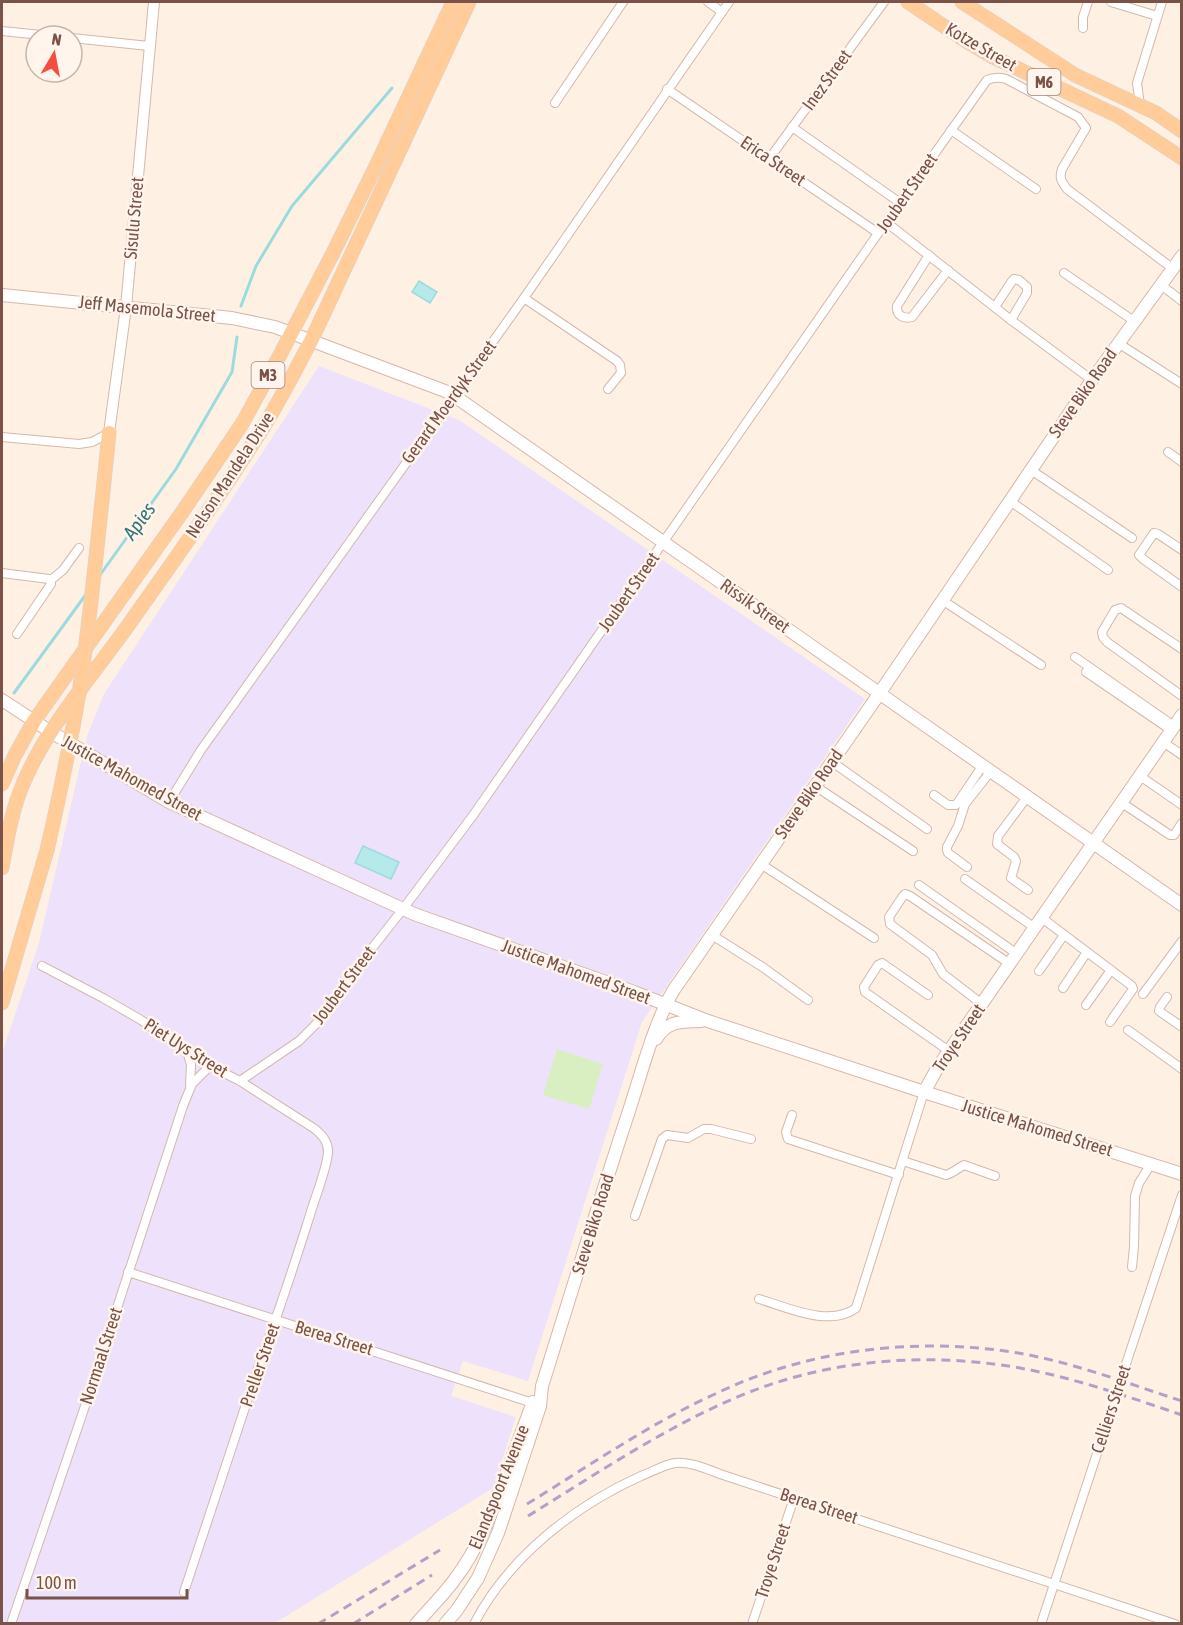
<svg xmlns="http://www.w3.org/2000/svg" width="1183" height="1625" font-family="'Asap Condensed',sans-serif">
	<rect width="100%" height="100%" fill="#fef1e4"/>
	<path fill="#eee1fb" d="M 319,366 L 459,420 L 865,699 L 642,1022 L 528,1381 L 463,1361 L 451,1396 L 516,1417 L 493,1488 L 275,1623 L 2,1624 L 2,1053 L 39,943 L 87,736 L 104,694 Z"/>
	<path fill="#d9eec1" d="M 557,1049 L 603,1064 L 589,1109 L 543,1095 Z"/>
	<g fill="#b6e9ea" stroke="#9cdbdd" stroke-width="1.5">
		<path d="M 419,281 L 437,292 L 430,303 L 412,292 Z"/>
		<path d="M 363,846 L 399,862 L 391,879 L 355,863 Z"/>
	</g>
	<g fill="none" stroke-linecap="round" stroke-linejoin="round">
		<g stroke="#9cdbdd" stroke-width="3">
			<path d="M 241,306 L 256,266 L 292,206 L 392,88"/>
			<path d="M 100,575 L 176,469 L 232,372 L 237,337"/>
			<path d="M 14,693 L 87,593"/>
		</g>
		<g stroke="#d4b8ab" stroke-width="10">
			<g id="minor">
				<path d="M 708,2 L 722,12"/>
				<path d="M 1111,2 L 1157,16"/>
				<path d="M 1083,28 L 1083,17 L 1088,2"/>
				<path d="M 2,31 L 51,36"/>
				<path d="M 72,38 L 149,46"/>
				<path d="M 667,89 L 878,233"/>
				<path d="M 555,103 L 623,2"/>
				<path d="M 1140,105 L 1137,83 L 1162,2"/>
				<path d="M 792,127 L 899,202"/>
				<path d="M 951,130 L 1036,189"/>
				<path d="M 769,159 L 884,2"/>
				<path d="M 886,222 L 1011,320 L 1092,380"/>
				<path d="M 929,255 L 897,306 C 896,316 904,319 912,317 L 948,270"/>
				<path d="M 1064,273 L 1134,321"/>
				<path d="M 1160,284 L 1182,301"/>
				<path d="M 524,298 L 617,361 L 620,365 L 621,373 L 608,389"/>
				<path d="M 995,307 L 1012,281 L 1014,279 L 1019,280 L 1027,287 L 1027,293 L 1011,320"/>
				<path d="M 1118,343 L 1182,384"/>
				<path d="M 2,437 L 79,444 L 92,442 L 109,433"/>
				<path d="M 1168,452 L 1182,462"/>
				<path d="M 1031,470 L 1132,538"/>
				<path d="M 1010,501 L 1108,570"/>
				<path d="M 1182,550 L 1158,534 L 1154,533 L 1139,555 L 1143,559 L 1182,587"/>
				<path d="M 2,573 L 49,579 L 51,580"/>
				<path d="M 942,600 L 1041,665"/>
				<path d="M 17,634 L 51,584 L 51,580 L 63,570 L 79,548"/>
				<path d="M 1182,649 L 1121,608 L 1115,610 L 1102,632 L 1103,637 L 1107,642 L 1182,696"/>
				<path d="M 1075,657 L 1174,726"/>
				<path d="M 1086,672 L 1171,730"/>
				<path d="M 1163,742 L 1182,755"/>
				<path d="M 832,762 L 927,829"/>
				<path d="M 1140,776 L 1182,805"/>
				<path d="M 815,786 L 913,851"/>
				<path d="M 934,795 L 948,805 L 956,805 L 983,765"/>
				<path d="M 1027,797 L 998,836 L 997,844 L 1014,857 L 1016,861 L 1011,878 L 1028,890"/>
				<path d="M 169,802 L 201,750 L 524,298 L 729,2"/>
				<path d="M 1122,803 L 1170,835 L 1174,835 L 1182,823"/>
				<path d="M 761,864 L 874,938"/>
				<path d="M 967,867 L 948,853 L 947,850 L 947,847 L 958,826 L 965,804 L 991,771"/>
				<path d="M 965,879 L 1035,928"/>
				<path d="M 919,885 L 1017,954"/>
				<path d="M 1042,918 L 1132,986 L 1133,989 L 1110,1022"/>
				<path d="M 712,935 L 764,968 L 808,1000"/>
				<path d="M 42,966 L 103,998 L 141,1020 L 210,1066 L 240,1081 L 315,1129 C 322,1135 328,1141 328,1152 C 327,1169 315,1197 310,1215 C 295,1262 280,1310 262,1356 L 184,1592"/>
				<path d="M 1039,971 L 1064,935"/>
				<path d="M 1063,988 L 1087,952"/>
				<path d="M 1143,994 L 1182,941"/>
				<path d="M 928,995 L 882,963 L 878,965 L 864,987 L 865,992 L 949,1051"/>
				<path d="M 1167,997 L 1160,1007 L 1159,1011 L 1182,1027"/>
				<path d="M 982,1004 L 943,974 L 932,955 L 890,924 L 889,917 L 903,896 L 905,894 L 910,896 L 1010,964"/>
				<path d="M 1086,1005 L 1111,970"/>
				<path d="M 1128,1030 L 1182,1069"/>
				<path d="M 187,1051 L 191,1065 L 190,1085"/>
				<path d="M 240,1081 L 299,1041 L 318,1022 L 369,952 L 403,909 L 474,814 L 886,222 L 987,80 C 994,77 999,77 1006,79 L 1078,117 L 1086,128 L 1062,169 C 1059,178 1061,181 1067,189 L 1172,268"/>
				<path d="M 792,1115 L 786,1132 L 788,1139 L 899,1175"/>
				<path d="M 903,1161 L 946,1175 C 953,1173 958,1168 964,1165 L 995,1176"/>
				<path d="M 635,1216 L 662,1139 L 667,1135 L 688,1138 L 704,1129 L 711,1129 L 751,1139"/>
				<path d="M 1132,1267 L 1134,1247 L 1135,1196 L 1139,1183 L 1151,1164"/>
				<path d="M 128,1272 L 536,1404"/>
				<path d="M 759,1299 C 787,1307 830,1328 856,1308 L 924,1092"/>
				<path d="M 1127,1361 L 1182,1195"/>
				<path d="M 11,1624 L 83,1412 L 183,1106 L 192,1084 L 210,1066"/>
				<path d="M 474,1624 C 508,1558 574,1506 641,1476 C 652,1472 663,1465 675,1463 C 689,1461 707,1469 720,1474 L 1175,1624"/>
				<path d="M 752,1624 L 794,1498"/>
				<path d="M 1041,1624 L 1111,1411"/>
			</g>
		</g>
		<g stroke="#d4b8ab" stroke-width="12">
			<path id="tertiary" d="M 109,433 L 126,307 L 154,2"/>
		</g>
		<g stroke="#d7b7a9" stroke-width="14">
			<g id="secondary">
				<path d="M 2,295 L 232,318 L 275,327 L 445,391 L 453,395 L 1182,905"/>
				<path d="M 2,700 L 51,732 L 169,802 L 414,914 L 634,992 L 708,1021 L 924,1092 L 1182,1174"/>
				<path d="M 656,1039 C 668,1020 680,1022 701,1021"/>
				<path d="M 924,1092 L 938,1067 L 1182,715"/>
				<path d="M 502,1485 L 533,1402"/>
				<path d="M 512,1491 L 540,1406 L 542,1386 C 570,1297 597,1208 626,1120 C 640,1079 652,1028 673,991 L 879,694 L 1092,380 L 1182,256"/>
				<path d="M 416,1624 L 443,1594"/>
				<path d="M 445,1624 L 457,1610 L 478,1578"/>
			</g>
		</g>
		<g stroke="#dcd2cf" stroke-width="15">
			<g id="primary">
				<path d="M 908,2 L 966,41 L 993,57 L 1118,116 L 1182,158"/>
				<path d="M 962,2 L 1075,75 L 1156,113 L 1182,131"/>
				<path d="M 102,501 L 109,433"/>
				<path d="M 2,784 L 15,755 L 34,721 L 183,511 L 242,424 L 281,353 L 333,253 L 376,166 L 453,2"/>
				<path d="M 2,868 C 6,844 10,820 18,797 C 41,731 95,674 134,617 C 175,559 217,501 255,440 C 276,409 293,374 311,341 L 469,2"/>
				<path d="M 2,1003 L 47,850"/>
			</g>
		</g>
		<use href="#minor" stroke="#fff" stroke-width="8"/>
		<use href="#tertiary" stroke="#fff" stroke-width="10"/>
		<use href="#secondary" stroke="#fff" stroke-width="12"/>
		<use href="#primary" stroke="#ffcc9a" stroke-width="14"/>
		<g stroke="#b1a1c9" stroke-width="3" stroke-dasharray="9 6" stroke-linecap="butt">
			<path d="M 527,1504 C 589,1466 649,1424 715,1394 C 806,1350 912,1337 1012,1352 C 1070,1361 1126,1383 1182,1401"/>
			<path d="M 528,1516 C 601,1471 682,1416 763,1387 C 845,1358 935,1353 1020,1368 C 1075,1378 1129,1397 1182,1415"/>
			<path d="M 318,1624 L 440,1550"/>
			<path d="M 353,1624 L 432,1575"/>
		</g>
		<g stroke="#d4b8ab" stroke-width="10" stroke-linecap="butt">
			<path id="minor-bridge" d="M 1111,1411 L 1127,1361"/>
		</g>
		<g stroke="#d7b7a9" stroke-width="14" stroke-linecap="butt">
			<g id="secondary-bridge">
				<path d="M 478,1578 L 498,1533 L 512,1491"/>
				<path d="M 443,1594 C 472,1561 487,1526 502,1485"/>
			</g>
		</g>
		<g stroke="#dcd2cf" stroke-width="15" stroke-linecap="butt">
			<path id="primary-bridge" d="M 47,850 C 59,798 70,746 79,693 C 89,629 95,565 102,501"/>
		</g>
		<use href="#minor-bridge" stroke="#fff" stroke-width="8"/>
		<use href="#secondary-bridge" stroke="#fff" stroke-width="12"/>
		<use href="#primary-bridge" stroke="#ffcc9a" stroke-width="14"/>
	</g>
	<g text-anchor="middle" stroke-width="5" stroke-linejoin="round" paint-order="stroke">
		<g fill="#fff5ec" stroke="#a28378" stroke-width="1.5">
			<rect x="1027.5" y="69" width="33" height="26" rx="4.5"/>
			<rect x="251.5" y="362" width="33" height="26" rx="4.5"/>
		</g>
		<g font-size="16" font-weight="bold" fill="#7a5247">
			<text x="1044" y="88">M6</text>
			<text x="268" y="381">M3</text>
		</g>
		<g font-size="18" fill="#7a5247" stroke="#fff5ec">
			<text transform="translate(981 47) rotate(30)" y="6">Kotze Street</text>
			<text transform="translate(827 80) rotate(-54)" y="6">Inez Street</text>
			<text transform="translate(773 161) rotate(34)" y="6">Erica Street</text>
			<text transform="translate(907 193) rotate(-55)" y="6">Joubert Street</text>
			<text transform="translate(134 218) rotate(-85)" y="6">Sisulu Street</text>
			<text transform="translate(147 309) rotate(6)" y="6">Jeff Masemola Street</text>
			<text transform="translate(1083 393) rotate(-55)" y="6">Steve Biko Road</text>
			<text transform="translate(449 402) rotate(-54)" y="6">Gerard Moerdyk Street</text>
			<text transform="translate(230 475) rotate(-57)" y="6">Nelson Mandela Drive</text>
			<text transform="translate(629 592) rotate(-55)" y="6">Joubert Street</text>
			<text transform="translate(755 606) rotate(35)" y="6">Rissik Street</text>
			<text transform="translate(132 778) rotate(29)" y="6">Justice Mahomed Street</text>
			<text transform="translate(809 794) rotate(-55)" y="6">Steve Biko Road</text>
			<text transform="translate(576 972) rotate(20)" y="6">Justice Mahomed Street</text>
			<text transform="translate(344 985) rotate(-53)" y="6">Joubert Street</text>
			<text transform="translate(959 1038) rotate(-56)" y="6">Troye Street</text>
			<text transform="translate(186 1048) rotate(32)" y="6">Piet Uys Street</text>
			<text transform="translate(1037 1128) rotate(17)" y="6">Justice Mahomed Street</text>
			<text transform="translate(593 1224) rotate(-73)" y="6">Steve Biko Road</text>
			<text transform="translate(334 1338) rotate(17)" y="6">Berea Street</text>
			<text transform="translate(101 1356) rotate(-72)" y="6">Normaal Street</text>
			<text transform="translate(260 1365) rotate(-71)" y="6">Preller Street</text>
			<text transform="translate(1111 1409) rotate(-72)" y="6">Celliers Street</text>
			<text transform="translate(499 1487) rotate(-68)" y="6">Elandspoort Avenue</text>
			<text transform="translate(819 1506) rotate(18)" y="6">Berea Street</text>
			<text transform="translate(773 1561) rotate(-72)" y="6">Troye Street</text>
		</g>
		<g font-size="20" font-style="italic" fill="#367779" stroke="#fff5ec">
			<text transform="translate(139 521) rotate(-54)" y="7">Apies</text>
		</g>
	</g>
	<rect width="1183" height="1625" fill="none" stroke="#7a5247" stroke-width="6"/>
	<g transform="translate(54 54) rotate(10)"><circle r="28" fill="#fff5ec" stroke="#cab4aa" stroke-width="1.5"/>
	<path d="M0-4.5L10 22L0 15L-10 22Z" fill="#f34e3e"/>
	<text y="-9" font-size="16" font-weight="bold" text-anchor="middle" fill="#7a5247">N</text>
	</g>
	<path d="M27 1589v9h160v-9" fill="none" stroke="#7a5247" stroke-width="3"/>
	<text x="36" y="1589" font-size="18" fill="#7a5247" stroke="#fff5ec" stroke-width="4.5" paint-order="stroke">100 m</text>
</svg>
